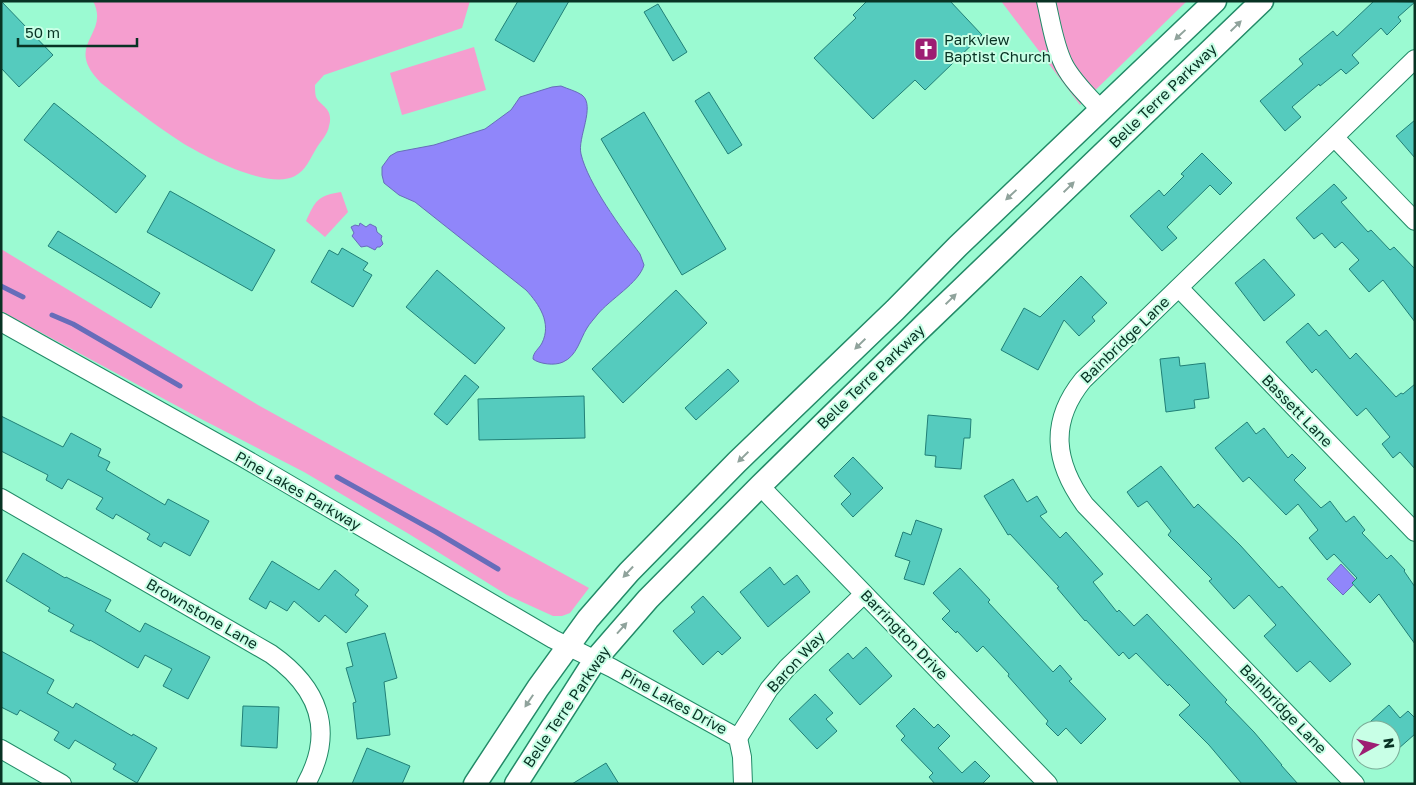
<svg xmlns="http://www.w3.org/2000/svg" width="1416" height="785" font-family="'Golos Text',sans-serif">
	<rect width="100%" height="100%" fill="#9bfad2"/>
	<g fill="#f59ecf">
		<path d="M 93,1 L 470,1 L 462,28 L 324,75 L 315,85 C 315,88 315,94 316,97 C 321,107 334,108 329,126 C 328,134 320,142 316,149 C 310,159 306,170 295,176 C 269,190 205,157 181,142 C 153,124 127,103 101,83 C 62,44 111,35 93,1 Z"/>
		<path d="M 1001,1 L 1187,1 L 1080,105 Z"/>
		<path d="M 474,47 L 486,90 L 402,115 L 390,73 Z"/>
		<path d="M 341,192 L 348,212 L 325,237 L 306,221 C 316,200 317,196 341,192 Z"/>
		<path d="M 1,249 L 258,405 L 589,588 L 570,613 L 562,616 L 553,616 L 507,595 L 409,534 L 304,472 L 203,420 L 1,311 Z"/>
	</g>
	<g fill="#9086fa" stroke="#676dba">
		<path d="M 561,86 C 568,89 576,91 582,95 C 596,106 577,138 581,154 C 588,184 622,229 640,254 L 644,265 C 639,283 610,299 597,315 C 594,319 590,323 587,328 C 580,339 577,356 563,362 C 555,366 539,364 533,359 C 533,352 539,349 542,343 C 552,323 539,304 526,290 L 415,202 L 399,195 L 384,183 L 382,175 L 382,167 L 390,156 L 397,152 L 434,145 L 485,129 L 511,110 L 520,97 L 552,87 Z"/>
		<path d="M 360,223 L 366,227 L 370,224 L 376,227 L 377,232 L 382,236 L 381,239 L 383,244 L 380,247 L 377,247 L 375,250 L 367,246 L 361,247 L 352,236 L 354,233 L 351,227 L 355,225 L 359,226 Z"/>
		<path d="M 1341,564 L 1357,581 L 1343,595 L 1327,579 Z"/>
	</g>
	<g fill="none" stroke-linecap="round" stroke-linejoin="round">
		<g stroke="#676dba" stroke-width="5">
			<path d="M 1,286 L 23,297"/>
			<path d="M 52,315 L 73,324 L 180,386"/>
			<path d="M 337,477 L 436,532 L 498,569"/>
		</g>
	</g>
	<g fill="#55cbbe" stroke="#218077">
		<path d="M 1,1 L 53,55 L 19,87 L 1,68 Z"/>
		<path d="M 518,1 L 569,1 L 534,62 L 495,40 Z"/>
		<path d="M 867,1 L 950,1 L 982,35 L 925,90 L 915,80 L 873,119 L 814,58 L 856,18 L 853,15 Z"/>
		<path d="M 1374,1 L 1415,2 L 1398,17 L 1401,21 L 1387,35 L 1381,28 L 1352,55 L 1359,63 L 1346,74 L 1341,69 L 1320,86 L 1319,84 L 1292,107 L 1301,117 L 1285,131 L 1260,101 L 1303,64 L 1299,59 L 1333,31 L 1337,36 Z"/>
		<path d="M 658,4 L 687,52 L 673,61 L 644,12 Z"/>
		<path d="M 709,92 L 742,145 L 728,154 L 695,101 Z"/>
		<path d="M 54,103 L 146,176 L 116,213 L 24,140 Z"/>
		<path d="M 644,112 L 726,249 L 682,275 L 601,139 Z"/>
		<path d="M 1415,120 L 1415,158 L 1396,136 Z"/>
		<path d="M 1202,153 L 1232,183 L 1220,195 L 1210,185 L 1167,227 L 1177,238 L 1162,251 L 1130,216 L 1159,190 L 1164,196 L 1184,176 L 1181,174 Z"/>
		<path d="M 1334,184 L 1347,198 L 1341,202 L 1368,232 L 1371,230 L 1390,250 L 1394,247 L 1415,269 L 1415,322 L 1383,280 L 1369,292 L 1349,269 L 1359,260 L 1342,242 L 1335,248 L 1322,233 L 1314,239 L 1296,218 Z"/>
		<path d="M 170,191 L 275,250 L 252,291 L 147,232 Z"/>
		<path d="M 58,231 L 160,293 L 151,308 L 48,246 Z"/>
		<path d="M 342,248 L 368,263 L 363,270 L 372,275 L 353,307 L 311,282 L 329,250 L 338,255 Z"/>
		<path d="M 1264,259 L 1295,295 L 1264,321 L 1235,283 Z"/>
		<path d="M 437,270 L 505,328 L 475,364 L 406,307 Z"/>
		<path d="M 1081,276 L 1107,303 L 1092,317 L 1095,321 L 1079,336 L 1064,320 L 1038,370 L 1001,350 L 1024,308 L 1040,317 Z"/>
		<path d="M 676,290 L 707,323 L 623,403 L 592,369 Z"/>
		<path d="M 1308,323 L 1319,336 L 1326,330 L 1350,359 L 1356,353 L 1396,397 L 1401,393 L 1403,394 L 1415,384 L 1415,469 L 1400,452 L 1393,458 L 1382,444 L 1390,437 L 1366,408 L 1357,416 L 1316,369 L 1312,373 L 1286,342 Z"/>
		<path d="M 1179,357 L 1180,366 L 1205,363 L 1209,398 L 1194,400 L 1195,408 L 1166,412 L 1160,359 Z"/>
		<path d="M 728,369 L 739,381 L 696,420 L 685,408 Z"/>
		<path d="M 465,375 L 479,387 L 447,425 L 434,414 Z"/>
		<path d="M 584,396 L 585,438 L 479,440 L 478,399 Z"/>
		<path d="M 928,415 L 971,419 L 970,438 L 964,438 L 961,469 L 935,467 L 936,456 L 925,455 Z"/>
		<path d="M 1,416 L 63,447 L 71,433 L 101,449 L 98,456 L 110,462 L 106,470 L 165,505 L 168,499 L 209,521 L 190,556 L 164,542 L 161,547 L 147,539 L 150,534 L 116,514 L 113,519 L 96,509 L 103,498 L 68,479 L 62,489 L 46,480 L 48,475 L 1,451 Z"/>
		<path d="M 1247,422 L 1256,434 L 1264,428 L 1288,458 L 1292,454 L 1306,468 L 1294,480 L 1321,508 L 1330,501 L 1346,522 L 1354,516 L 1365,530 L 1362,533 L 1387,559 L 1391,555 L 1405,570 L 1404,571 L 1415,587 L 1415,644 L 1379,594 L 1370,603 L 1352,583 L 1357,578 L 1334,554 L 1327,560 L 1309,538 L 1318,530 L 1298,504 L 1286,515 L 1249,477 L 1243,482 L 1215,448 Z"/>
		<path d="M 853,457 L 883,488 L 853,517 L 841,504 L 851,494 L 834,476 Z"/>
		<path d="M 1161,466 L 1194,508 L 1198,504 L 1240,545 L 1279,588 L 1282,586 L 1351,664 L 1330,682 L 1310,661 L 1297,672 L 1264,636 L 1276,625 L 1249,595 L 1234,609 L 1209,581 L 1212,579 L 1168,535 L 1171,531 L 1147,501 L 1138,507 L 1127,492 Z"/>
		<path d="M 1013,479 L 1027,502 L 1037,496 L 1047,512 L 1040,516 L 1060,538 L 1066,532 L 1103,574 L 1093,582 L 1117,612 L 1119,610 L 1134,626 L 1147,614 L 1227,700 L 1225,702 L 1254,732 L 1282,765 L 1281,765 L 1298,784 L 1242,784 L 1209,745 L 1179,715 L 1190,705 L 1169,684 L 1168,686 L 1136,653 L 1129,659 L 1123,652 L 1119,656 L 1086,620 L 1085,621 L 1057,588 L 1059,587 L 1010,534 L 1008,535 L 984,496 Z"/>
		<path d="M 916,520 L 942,529 L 924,585 L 904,579 L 910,561 L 895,556 L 903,532 L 911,535 Z"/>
		<path d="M 23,553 L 65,578 L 66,577 L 111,600 L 105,611 L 140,632 L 145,623 L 210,657 L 188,699 L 163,686 L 172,669 L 145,655 L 138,668 L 90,640 L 90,641 L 70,631 L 74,625 L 48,611 L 50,608 L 6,581 Z"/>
		<path d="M 272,561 L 319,590 L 335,570 L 359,590 L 355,595 L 368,606 L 346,633 L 325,615 L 319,622 L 294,601 L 287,611 L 270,601 L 266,609 L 249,599 Z"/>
		<path d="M 770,567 L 784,585 L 797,575 L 810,592 L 768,627 L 740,592 Z"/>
		<path d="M 960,568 L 990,600 L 988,602 L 1053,672 L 1060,665 L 1072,679 L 1069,681 L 1106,719 L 1081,744 L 1066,728 L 1058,736 L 1046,724 L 1048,721 L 1008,676 L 1009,674 L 983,646 L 977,652 L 957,631 L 956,633 L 942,619 L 950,611 L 933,593 Z"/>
		<path d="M 703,596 L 741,638 L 722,655 L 718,651 L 703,665 L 673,631 L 695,612 L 691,607 Z"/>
		<path d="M 385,633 L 397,678 L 384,682 L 390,735 L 357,739 L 353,703 L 356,702 L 346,668 L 353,666 L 347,643 Z"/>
		<path d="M 866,647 L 892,676 L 860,705 L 829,670 L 848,653 L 853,659 Z"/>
		<path d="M 1,651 L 54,680 L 47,693 L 73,708 L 76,703 L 132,736 L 133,734 L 157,748 L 137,783 L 113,769 L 116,764 L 75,740 L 69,749 L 54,740 L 59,732 L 20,710 L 17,715 L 1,707 Z"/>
		<path d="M 815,694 L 833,713 L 826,719 L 837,731 L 817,749 L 789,719 Z"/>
		<path d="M 1389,705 L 1400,718 L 1408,711 L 1415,718 L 1415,734 L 1398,749 L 1391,741 L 1391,730 L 1361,730 Z"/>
		<path d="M 243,706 L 279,707 L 277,748 L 241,746 Z"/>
		<path d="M 914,708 L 934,728 L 938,724 L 950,736 L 938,748 L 962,773 L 975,761 L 990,776 L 982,784 L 935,784 L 929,777 L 933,773 L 901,740 L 905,736 L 896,726 Z"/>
		<path d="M 367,748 L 410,766 L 402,784 L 352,784 Z"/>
		<path d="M 606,763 L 619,784 L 572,784 Z"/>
	</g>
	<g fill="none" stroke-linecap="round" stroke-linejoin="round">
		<g stroke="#228a67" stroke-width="20">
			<g id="minor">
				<path d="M 1046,1 C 1051,22 1054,45 1064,65 C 1073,82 1088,96 1101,110"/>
				<path d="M 1335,138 L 1415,221"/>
				<path d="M 1179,288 L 1415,532"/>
				<path d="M 1,322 L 242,457 L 553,639 L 612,668 L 738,738 L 742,757 L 743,784"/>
				<path d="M 760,486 L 1048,784"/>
				<path d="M 1,498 L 271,654 C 318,687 336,730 306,784"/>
				<path d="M 738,738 L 769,689 L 787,668 L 864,594"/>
				<path d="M 1,749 L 62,784"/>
				<path d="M 1355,784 L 1085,505 C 1054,462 1049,422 1083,380 L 1415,59"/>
			</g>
		</g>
		<g stroke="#228a67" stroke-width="25">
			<g id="major">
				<path d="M 475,784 L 538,688 L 588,619 L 629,572 L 737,462 L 895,310 L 958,246 L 1215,1"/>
				<path d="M 516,784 L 595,660 L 648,599 L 760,486 L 916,333 L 1262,1"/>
			</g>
		</g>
		<use href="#minor" stroke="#fff" stroke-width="18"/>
		<use href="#major" stroke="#fff" stroke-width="22"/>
	</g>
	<defs><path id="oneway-solid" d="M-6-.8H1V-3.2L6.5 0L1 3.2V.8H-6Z" transform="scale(1.25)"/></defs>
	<g fill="#90a39c">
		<use href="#oneway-solid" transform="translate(1236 26) rotate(-44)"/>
		<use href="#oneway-solid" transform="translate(1180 35) rotate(137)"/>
		<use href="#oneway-solid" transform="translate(1069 187) rotate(-44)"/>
		<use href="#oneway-solid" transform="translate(1011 195) rotate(137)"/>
		<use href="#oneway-solid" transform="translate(951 299) rotate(-44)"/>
		<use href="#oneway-solid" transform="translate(860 344) rotate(136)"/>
		<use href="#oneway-solid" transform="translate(743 457) rotate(136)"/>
		<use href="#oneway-solid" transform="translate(628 572) rotate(133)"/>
		<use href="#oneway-solid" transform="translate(622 628) rotate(-48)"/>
		<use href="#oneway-solid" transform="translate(529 701) rotate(124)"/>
	</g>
	<defs>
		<g id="church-square" transform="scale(1.25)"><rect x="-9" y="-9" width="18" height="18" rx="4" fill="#9d1e73" stroke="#c8ffe6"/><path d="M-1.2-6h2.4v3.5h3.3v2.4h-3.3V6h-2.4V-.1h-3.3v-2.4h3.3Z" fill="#fff"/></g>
	</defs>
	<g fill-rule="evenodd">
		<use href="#church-square" x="926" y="49"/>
	</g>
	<g text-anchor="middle" stroke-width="4" stroke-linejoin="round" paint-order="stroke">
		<g font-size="15" fill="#083324" stroke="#c8ffe6" text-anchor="start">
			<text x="944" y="45">Parkview<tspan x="944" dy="17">Baptist Church</tspan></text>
		</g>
		<g font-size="15" fill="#083324" stroke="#c8ffe6">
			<text transform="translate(1163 96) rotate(-44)" y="5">Belle Terre Parkway</text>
			<text transform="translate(1125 340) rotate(-44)" y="5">Bainbridge Lane</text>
			<text transform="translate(871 377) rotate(-44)" y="5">Belle Terre Parkway</text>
			<text transform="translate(1297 411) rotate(46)" y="5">Bassett Lane</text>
			<text transform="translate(298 491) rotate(30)" y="5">Pine Lakes Parkway</text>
			<text transform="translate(202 614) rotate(30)" y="5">Brownstone Lane</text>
			<text transform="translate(904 635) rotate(46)" y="5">Barrington Drive</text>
			<text transform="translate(796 662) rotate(-47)" y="5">Baron Way</text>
			<text transform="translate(674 702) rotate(29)" y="5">Pine Lakes Drive</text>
			<text transform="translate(567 707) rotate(-56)" y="5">Belle Terre Parkway</text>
			<text transform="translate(1283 709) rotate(46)" y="5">Bainbridge Lane</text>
		</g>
	</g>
	<rect width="1416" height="785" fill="none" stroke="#083324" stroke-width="5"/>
	<g transform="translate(1376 745) rotate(82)"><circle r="24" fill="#c8ffe6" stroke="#7bad98"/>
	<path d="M0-4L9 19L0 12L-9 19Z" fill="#9d1e73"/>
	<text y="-8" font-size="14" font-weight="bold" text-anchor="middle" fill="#083324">N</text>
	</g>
	<path d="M18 38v8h119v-8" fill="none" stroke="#083324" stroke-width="2.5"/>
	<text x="25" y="38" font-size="15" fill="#083324" stroke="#c8ffe6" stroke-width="4" paint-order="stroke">50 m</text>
</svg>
